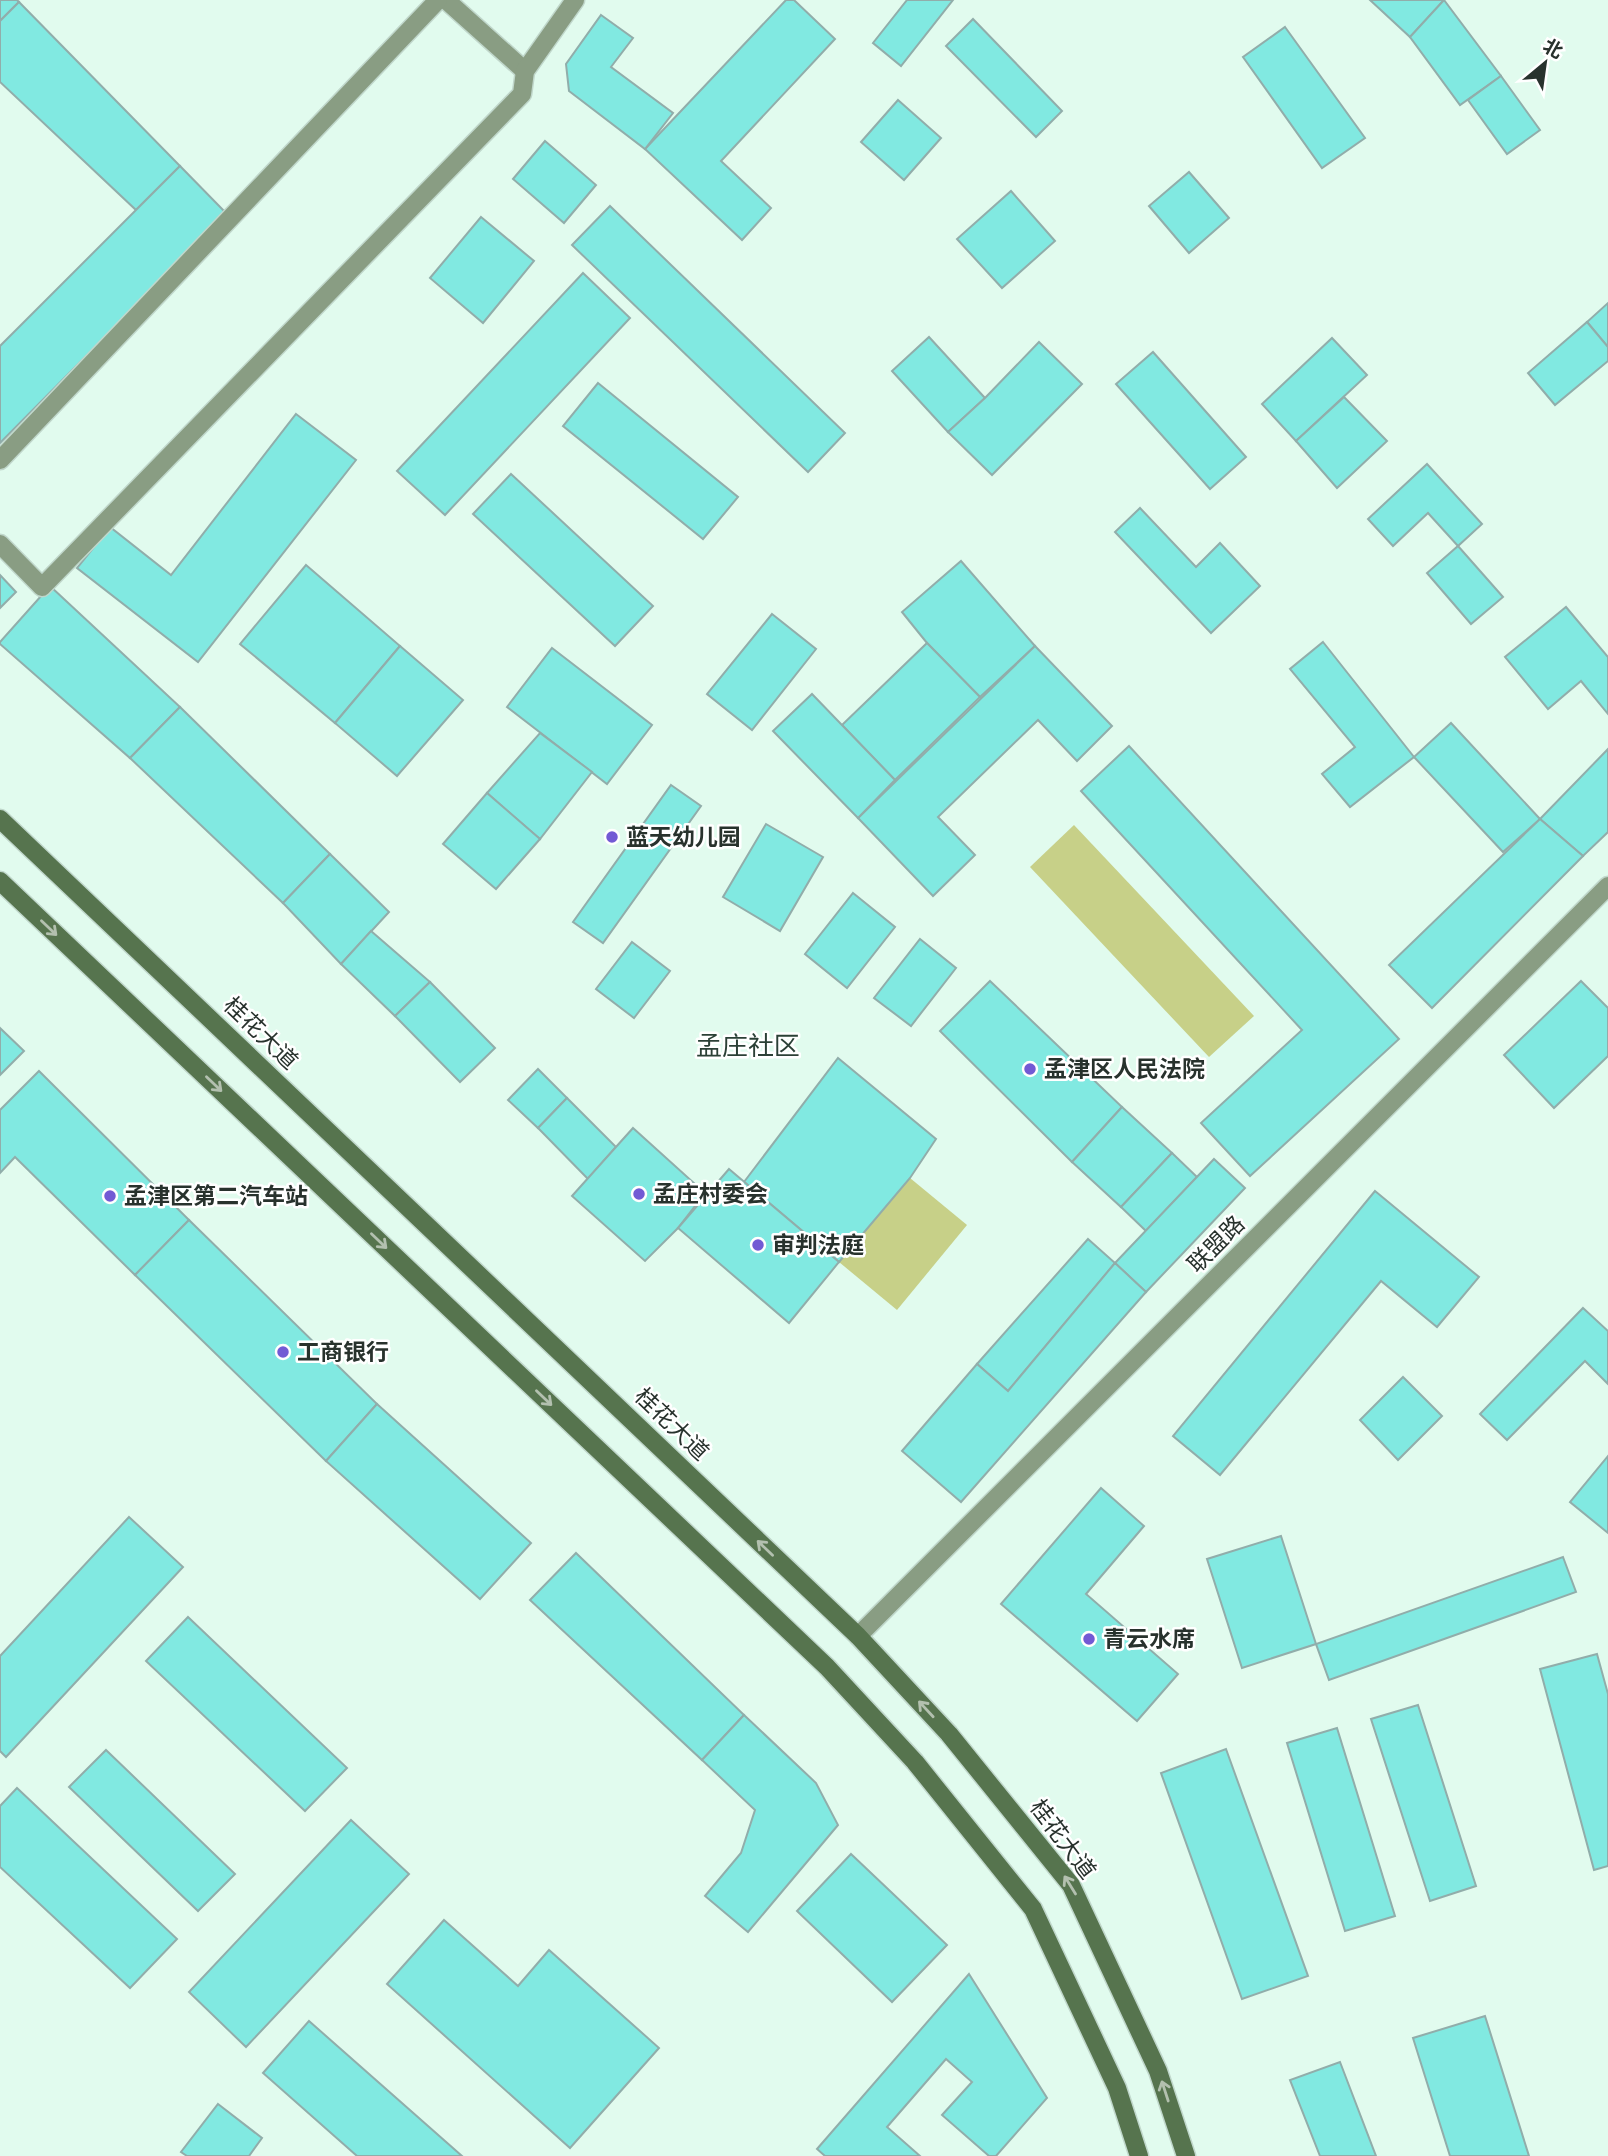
<svg xmlns="http://www.w3.org/2000/svg" width="1608" height="2156" font-family="Manrope,'Noto Sans SC',sans-serif">
	<rect width="100%" height="100%" fill="#e1fbee"/>
	<g fill="#c7d088">
		<path d="M 1074,825 L 1254,1016 L 1209,1057 L 1030,867 Z"/>
		<path d="M 910,1178 L 967,1225 L 897,1310 L 839,1262 Z"/>
	</g>
	<g fill="#81e9e1" stroke="#91adaa" stroke-width="2">
		<path d="M 0,0 L 17,0 L 19,2 L 0,21 Z"/>
		<path d="M 786,0 L 794,0 L 835,39 L 721,161 L 771,208 L 742,240 L 645,149 Z"/>
		<path d="M 907,0 L 953,0 L 901,66 L 873,43 Z"/>
		<path d="M 1370,0 L 1444,0 L 1410,37 Z"/>
		<path d="M 1444,0 L 1501,76 L 1460,105 L 1410,37 Z"/>
		<path d="M 19,2 L 180,166 L 136,210 L 0,82 L 0,21 Z"/>
		<path d="M 601,15 L 633,38 L 611,67 L 673,113 L 645,149 L 569,91 L 566,64 Z"/>
		<path d="M 973,19 L 1062,111 L 1036,137 L 946,46 Z"/>
		<path d="M 1285,27 L 1365,138 L 1322,168 L 1243,57 Z"/>
		<path d="M 1501,76 L 1540,130 L 1507,154 L 1468,100 Z"/>
		<path d="M 898,100 L 941,138 L 904,180 L 861,142 Z"/>
		<path d="M 545,141 L 596,185 L 564,223 L 513,179 Z"/>
		<path d="M 180,166 L 227,214 L 0,443 L 0,346 Z"/>
		<path d="M 1189,172 L 1229,218 L 1189,253 L 1149,206 Z"/>
		<path d="M 1011,191 L 1055,241 L 1002,288 L 957,239 Z"/>
		<path d="M 610,206 L 845,433 L 808,472 L 572,245 Z"/>
		<path d="M 481,217 L 534,261 L 483,323 L 430,278 Z"/>
		<path d="M 583,273 L 630,318 L 445,515 L 397,471 Z"/>
		<path d="M 1608,303 L 1608,347 L 1587,322 Z"/>
		<path d="M 1587,322 L 1608,347 L 1608,361 L 1555,405 L 1528,373 Z"/>
		<path d="M 929,337 L 985,398 L 948,432 L 892,371 Z"/>
		<path d="M 1332,338 L 1367,375 L 1296,441 L 1262,404 Z"/>
		<path d="M 1039,342 L 1082,384 L 992,475 L 948,432 L 985,398 Z"/>
		<path d="M 1153,352 L 1246,457 L 1210,489 L 1116,384 Z"/>
		<path d="M 598,383 L 738,497 L 703,539 L 563,426 Z"/>
		<path d="M 1344,397 L 1387,441 L 1337,488 L 1296,441 Z"/>
		<path d="M 296,414 L 356,460 L 198,662 L 77,568 L 110,527 L 171,575 Z"/>
		<path d="M 1427,464 L 1482,524 L 1458,546 L 1428,513 L 1393,546 L 1368,519 Z"/>
		<path d="M 511,474 L 653,606 L 615,646 L 473,514 Z"/>
		<path d="M 1140,508 L 1196,567 L 1220,543 L 1260,586 L 1211,633 L 1115,532 Z"/>
		<path d="M 1458,546 L 1503,597 L 1471,624 L 1427,573 Z"/>
		<path d="M 961,561 L 1035,646 L 980,697 L 927,643 L 902,612 Z"/>
		<path d="M 306,565 L 400,646 L 335,723 L 240,644 Z"/>
		<path d="M 0,575 L 16,592 L 0,608 Z"/>
		<path d="M 50,586 L 180,707 L 130,758 L 0,644 L 0,642 Z"/>
		<path d="M 1566,607 L 1608,657 L 1608,714 L 1581,681 L 1548,709 L 1505,657 Z"/>
		<path d="M 772,614 L 816,649 L 752,730 L 707,694 Z"/>
		<path d="M 1323,642 L 1414,757 L 1350,807 L 1322,774 L 1355,747 L 1290,669 Z"/>
		<path d="M 927,643 L 980,697 L 895,780 L 842,725 Z"/>
		<path d="M 400,646 L 463,700 L 397,776 L 335,723 Z"/>
		<path d="M 1035,646 L 1112,726 L 1077,761 L 1038,720 L 938,817 L 975,855 L 933,896 L 858,818 Z"/>
		<path d="M 552,648 L 652,725 L 607,784 L 507,707 Z"/>
		<path d="M 812,694 L 895,780 L 858,818 L 773,731 Z"/>
		<path d="M 180,707 L 330,854 L 283,903 L 130,758 Z"/>
		<path d="M 1451,723 L 1540,819 L 1503,852 L 1414,757 Z"/>
		<path d="M 540,733 L 592,772 L 540,839 L 487,793 Z"/>
		<path d="M 1129,746 L 1399,1039 L 1250,1176 L 1201,1123 L 1302,1030 L 1081,791 Z"/>
		<path d="M 1608,749 L 1608,832 L 1583,856 L 1540,819 Z"/>
		<path d="M 671,785 L 701,806 L 603,943 L 573,922 Z"/>
		<path d="M 487,793 L 540,839 L 496,889 L 443,844 Z"/>
		<path d="M 1540,819 L 1583,856 L 1432,1008 L 1389,965 Z"/>
		<path d="M 766,824 L 823,857 L 780,931 L 723,897 Z"/>
		<path d="M 330,854 L 389,912 L 341,964 L 283,903 Z"/>
		<path d="M 853,893 L 895,927 L 847,988 L 805,954 Z"/>
		<path d="M 371,931 L 430,982 L 395,1016 L 341,964 Z"/>
		<path d="M 920,939 L 956,968 L 911,1026 L 874,998 Z"/>
		<path d="M 632,942 L 670,971 L 634,1018 L 596,989 Z"/>
		<path d="M 990,981 L 1122,1107 L 1072,1162 L 940,1031 Z"/>
		<path d="M 1581,981 L 1608,1008 L 1608,1056 L 1554,1108 L 1504,1055 Z"/>
		<path d="M 430,982 L 495,1048 L 460,1082 L 395,1016 Z"/>
		<path d="M 0,1028 L 24,1051 L 0,1075 Z"/>
		<path d="M 838,1058 L 936,1139 L 910,1178 L 839,1262 L 744,1182 Z"/>
		<path d="M 538,1069 L 567,1098 L 538,1128 L 508,1100 Z"/>
		<path d="M 39,1071 L 189,1220 L 135,1275 L 15,1157 L 0,1173 L 0,1110 Z"/>
		<path d="M 567,1098 L 616,1147 L 588,1179 L 538,1128 Z"/>
		<path d="M 1122,1107 L 1172,1153 L 1121,1207 L 1072,1162 Z"/>
		<path d="M 633,1128 L 705,1193 L 678,1228 L 645,1261 L 572,1196 Z"/>
		<path d="M 1172,1153 L 1197,1177 L 1146,1231 L 1121,1207 Z"/>
		<path d="M 1214,1159 L 1245,1188 L 1146,1292 L 1115,1263 Z"/>
		<path d="M 729,1169 L 839,1262 L 789,1323 L 678,1228 Z"/>
		<path d="M 1375,1191 L 1479,1277 L 1437,1327 L 1381,1281 L 1220,1475 L 1173,1436 Z"/>
		<path d="M 189,1220 L 377,1404 L 326,1461 L 135,1275 Z"/>
		<path d="M 1088,1239 L 1115,1263 L 1008,1391 L 977,1364 Z"/>
		<path d="M 1115,1263 L 1146,1292 L 961,1502 L 902,1451 L 977,1364 L 1008,1391 Z"/>
		<path d="M 1583,1308 L 1608,1331 L 1608,1384 L 1585,1361 L 1507,1440 L 1480,1414 Z"/>
		<path d="M 1403,1377 L 1442,1416 L 1398,1460 L 1360,1420 Z"/>
		<path d="M 377,1404 L 531,1543 L 480,1599 L 326,1461 Z"/>
		<path d="M 1608,1456 L 1608,1533 L 1570,1502 Z"/>
		<path d="M 1101,1488 L 1144,1526 L 1086,1594 L 1178,1674 L 1137,1721 L 1001,1604 Z"/>
		<path d="M 129,1517 L 183,1567 L 6,1757 L 0,1751 L 0,1656 Z"/>
		<path d="M 1281,1536 L 1316,1644 L 1242,1668 L 1207,1559 Z"/>
		<path d="M 576,1553 L 744,1715 L 702,1760 L 530,1600 Z"/>
		<path d="M 1563,1557 L 1576,1592 L 1329,1680 L 1316,1644 Z"/>
		<path d="M 188,1617 L 347,1768 L 305,1811 L 146,1661 Z"/>
		<path d="M 1597,1654 L 1608,1694 L 1608,1866 L 1594,1870 L 1540,1669 Z"/>
		<path d="M 1418,1705 L 1476,1886 L 1430,1901 L 1371,1719 Z"/>
		<path d="M 744,1715 L 816,1783 L 838,1825 L 748,1932 L 705,1896 L 741,1853 L 755,1810 L 702,1760 Z"/>
		<path d="M 1337,1728 L 1395,1916 L 1345,1931 L 1287,1743 Z"/>
		<path d="M 1226,1749 L 1308,1976 L 1242,1999 L 1161,1773 Z"/>
		<path d="M 106,1750 L 235,1874 L 198,1911 L 69,1787 Z"/>
		<path d="M 17,1788 L 177,1939 L 130,1988 L 0,1867 L 0,1806 Z"/>
		<path d="M 351,1820 L 409,1874 L 246,2047 L 189,1992 Z"/>
		<path d="M 851,1854 L 947,1945 L 892,2002 L 797,1911 Z"/>
		<path d="M 444,1920 L 518,1986 L 549,1950 L 659,2048 L 570,2148 L 387,1984 Z"/>
		<path d="M 969,1974 L 1047,2098 L 996,2156 L 989,2156 L 942,2115 L 972,2082 L 946,2059 L 887,2127 L 920,2156 L 825,2156 L 817,2149 Z"/>
		<path d="M 1485,2016 L 1529,2156 L 1450,2156 L 1413,2038 Z"/>
		<path d="M 309,2021 L 462,2156 L 357,2156 L 263,2073 Z"/>
		<path d="M 1340,2062 L 1376,2156 L 1320,2156 L 1290,2080 Z"/>
		<path d="M 218,2104 L 262,2138 L 249,2156 L 187,2156 L 181,2152 Z"/>
	</g>
	<g fill="none" stroke-linecap="round" stroke-linejoin="round">
		<g stroke="#c0d7cb" stroke-width="21">
			<g id="street">
				<path d="M 446,0 L 525,71"/>
				<path d="M 0,460 L 438,0"/>
				<path d="M 0,544 L 42,587 L 522,94 L 525,71 L 575,0"/>
				<path d="M 858,1636 L 1608,886"/>
			</g>
		</g>
		<g stroke="#c0d7cb" stroke-width="21">
			<g id="secondary">
				<path d="M 0,819 L 858,1636 L 949,1734 L 1071,1885 L 1158,2071 L 1186,2156"/>
				<path d="M 0,881 L 827,1667 L 915,1762 L 1033,1909 L 1117,2088 L 1139,2156"/>
			</g>
		</g>
		<use href="#street" stroke="#899d83" stroke-width="18"/>
		<use href="#secondary" stroke="#56744e" stroke-width="18"/>
	</g>
	<defs><path id="oneway-shaft" d="M-6 0H5M1.5-3L5.5 0L1.5 3" fill="none" stroke-width="1.6" stroke-linecap="round" stroke-linejoin="round" transform="scale(1.75)"/></defs>
	<g stroke="#b3c0af">
		<use href="#oneway-shaft" transform="translate(49 928) rotate(44)"/>
		<use href="#oneway-shaft" transform="translate(214 1084) rotate(44)"/>
		<use href="#oneway-shaft" transform="translate(379 1241) rotate(44)"/>
		<use href="#oneway-shaft" transform="translate(544 1398) rotate(44)"/>
		<use href="#oneway-shaft" transform="translate(765 1548) rotate(-136)"/>
		<use href="#oneway-shaft" transform="translate(926 1709) rotate(-133)"/>
		<use href="#oneway-shaft" transform="translate(1070 1885) rotate(-122)"/>
		<use href="#oneway-shaft" transform="translate(1165 2091) rotate(-108)"/>
	</g>
	<g fill="#725ad4" stroke="#fff" stroke-width="2.5">
		<circle cx="612" cy="837" r="7"/>
		<circle cx="1030" cy="1069" r="7"/>
		<circle cx="639" cy="1194" r="7"/>
		<circle cx="110" cy="1196" r="7"/>
		<circle cx="758" cy="1245" r="7"/>
		<circle cx="283" cy="1352" r="7"/>
		<circle cx="1089" cy="1639" r="7"/>
	</g>
	<g text-anchor="middle" stroke-width="5" stroke-linejoin="round" paint-order="stroke">
		<g font-size="23" font-weight="bold" fill="#28322d" stroke="#fff" text-anchor="start">
			<text x="626" y="845">蓝天幼儿园</text>
			<text x="1044" y="1077">孟津区人民法院</text>
			<text x="653" y="1202">孟庄村委会</text>
			<text x="124" y="1204">孟津区第二汽车站</text>
			<text x="772" y="1253">审判法庭</text>
			<text x="297" y="1360">工商银行</text>
			<text x="1103" y="1647">青云水席</text>
		</g>
		<g font-size="23" fill="#28322d" stroke="#fff">
			<text transform="translate(261 1033) rotate(44)" y="8">桂花大道</text>
			<text transform="translate(1216 1244) rotate(-45)" y="8">联盟路</text>
			<text transform="translate(672 1424) rotate(44)" y="8">桂花大道</text>
			<text transform="translate(1063 1839) rotate(53)" y="8">桂花大道</text>
		</g>
		<g font-size="26" fill="#2b4036" stroke="#fff">
			<text x="748" y="1055">孟庄社区</text>
		</g>
	</g>
	<g transform="translate(1545 63) rotate(29)" stroke="#ffffff" stroke-width="5" paint-order="stroke">
	<path d="M0-5L12 26L0 18L-12 26Z" fill="#28322d"/>
	<text y="-10" font-size="19" font-weight="bold" text-anchor="middle" fill="#28322d">北</text>
	</g>
</svg>
